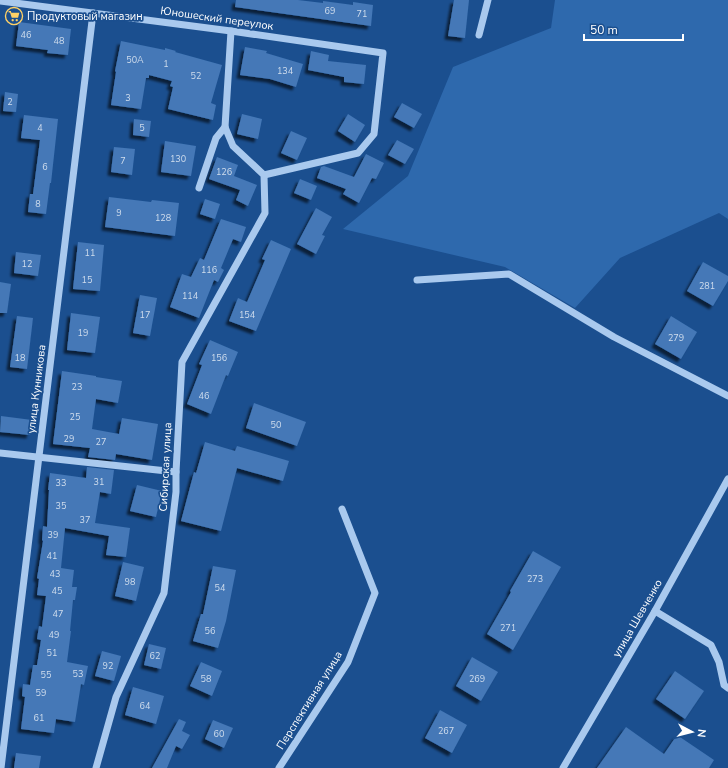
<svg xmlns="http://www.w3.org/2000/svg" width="728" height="768" font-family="'Nunito Sans',sans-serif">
	<defs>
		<filter id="shadow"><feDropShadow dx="-3.5" dy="3.5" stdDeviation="1" flood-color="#0009"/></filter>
	</defs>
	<rect width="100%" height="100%" fill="#1b4f8f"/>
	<path fill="#2e69ad" d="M 555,0 L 728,0 L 728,219 L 719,213 L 620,258 L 575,308 L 505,267 L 343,229 L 408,176 L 453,67 L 551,28 Z"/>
	<g fill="#4478b7" filter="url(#shadow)">
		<path d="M 236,0 L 298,0 L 323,3 L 323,1 L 353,5 L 353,2 L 373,5 L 371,26 L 235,7 Z"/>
		<path d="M 454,0 L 469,0 L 465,38 L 448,36 Z"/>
		<path d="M 19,22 L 71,29 L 68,55 L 47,53 L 48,50 L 16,46 Z"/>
		<path d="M 121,41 L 165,50 L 165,48 L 176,51 L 175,52 L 222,65 L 211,103 L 216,105 L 213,120 L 168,109 L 173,87 L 170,86 L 172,81 L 149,75 L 149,78 L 146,78 L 141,109 L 111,105 L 116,72 L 115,71 Z"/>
		<path d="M 245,47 L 267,51 L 266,53 L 303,64 L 296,87 L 270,79 L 240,75 Z"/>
		<path d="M 311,51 L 329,55 L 328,61 L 366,65 L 364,84 L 344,82 L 344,77 L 308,70 Z"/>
		<path d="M 5,92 L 18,94 L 16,112 L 3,111 Z"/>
		<path d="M 402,103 L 422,114 L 414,128 L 394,117 Z"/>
		<path d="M 242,114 L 262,119 L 258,139 L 237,134 Z"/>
		<path d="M 348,114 L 365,125 L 355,142 L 338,131 Z"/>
		<path d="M 24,115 L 58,119 L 51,183 L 50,183 L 46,214 L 28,212 L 30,194 L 33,194 L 40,140 L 21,138 Z"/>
		<path d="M 134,119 L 151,121 L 149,137 L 133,135 Z"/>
		<path d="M 291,131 L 307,138 L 297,160 L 281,153 Z"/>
		<path d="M 397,140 L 414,149 L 405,164 L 388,155 Z"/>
		<path d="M 165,141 L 196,146 L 191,176 L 161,172 Z"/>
		<path d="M 114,147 L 135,149 L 132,175 L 111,172 Z"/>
		<path d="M 366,154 L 384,163 L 376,179 L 372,178 L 359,203 L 343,194 L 346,189 L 317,178 L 321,167 L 324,166 L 354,177 Z"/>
		<path d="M 217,157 L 238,165 L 234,176 L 257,185 L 248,206 L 236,200 L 240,190 L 209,179 Z"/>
		<path d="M 300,179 L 317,186 L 311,200 L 294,193 Z"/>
		<path d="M 109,197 L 151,202 L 152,200 L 179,203 L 175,236 L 105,227 Z"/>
		<path d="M 205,199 L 220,204 L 215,219 L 200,214 Z"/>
		<path d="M 316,208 L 332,217 L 322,235 L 325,236 L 316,254 L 297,244 Z"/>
		<path d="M 221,219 L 246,227 L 241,242 L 233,239 L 221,268 L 224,270 L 218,282 L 214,280 L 199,318 L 170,307 L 182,274 L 191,277 L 200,258 L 204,260 Z"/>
		<path d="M 271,240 L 291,249 L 256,331 L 229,321 L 238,298 L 247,302 L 265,260 L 262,259 Z"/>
		<path d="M 78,242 L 104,245 L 100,291 L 73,289 Z"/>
		<path d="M 16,252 L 41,255 L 38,276 L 14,273 Z"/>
		<path d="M 703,262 L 728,276 L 728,281 L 713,306 L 687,291 Z"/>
		<path d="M 0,282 L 11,284 L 7,313 L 0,313 Z"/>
		<path d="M 140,295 L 157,298 L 150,336 L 133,333 Z"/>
		<path d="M 71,313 L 100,317 L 95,353 L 67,350 Z"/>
		<path d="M 17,316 L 33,318 L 27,369 L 10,367 Z"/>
		<path d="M 671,316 L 697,332 L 681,359 L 655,344 Z"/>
		<path d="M 210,340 L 238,352 L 228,376 L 226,375 L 211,414 L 187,404 L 202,365 L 199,364 Z"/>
		<path d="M 62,371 L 96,376 L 96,377 L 122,381 L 118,403 L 96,399 L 92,429 L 119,434 L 122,418 L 158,424 L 152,460 L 116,454 L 115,460 L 88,457 L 90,448 L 53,444 Z"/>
		<path d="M 254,403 L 306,422 L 297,446 L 246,428 Z"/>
		<path d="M 1,416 L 32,420 L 30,435 L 0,432 Z"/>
		<path d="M 205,442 L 235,451 L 237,446 L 289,461 L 283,481 L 237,468 L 221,531 L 181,521 L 194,472 L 196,473 Z"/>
		<path d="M 87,467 L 114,470 L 111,494 L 100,492 L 95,523 L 130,528 L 126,557 L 106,555 L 109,536 L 65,528 L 61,568 L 74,570 L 72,587 L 77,587 L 75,600 L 73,600 L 70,631 L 71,631 L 67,662 L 88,666 L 84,685 L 81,684 L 75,722 L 56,719 L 54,733 L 21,729 L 25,697 L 22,696 L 23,684 L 30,685 L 33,665 L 37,665 L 41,640 L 37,639 L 39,626 L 42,627 L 46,596 L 37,595 L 39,579 L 37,578 L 43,541 L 42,540 L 43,526 L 47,527 L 49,490 L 48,490 L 50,473 L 86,478 Z"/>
		<path d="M 137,485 L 162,491 L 156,517 L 130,511 Z"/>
		<path d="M 533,551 L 561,567 L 513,650 L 487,634 L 511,592 L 510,591 Z"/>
		<path d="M 123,562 L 144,567 L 136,601 L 115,596 Z"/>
		<path d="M 213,566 L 236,570 L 226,621 L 218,648 L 193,641 L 201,614 L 203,614 Z"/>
		<path d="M 149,644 L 166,648 L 161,669 L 144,665 Z"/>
		<path d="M 102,651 L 121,656 L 114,681 L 95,676 Z"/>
		<path d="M 472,657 L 498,672 L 481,701 L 456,686 Z"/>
		<path d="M 201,662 L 222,671 L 212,696 L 190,686 Z"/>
		<path d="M 675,671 L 704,691 L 685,719 L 656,699 Z"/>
		<path d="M 133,687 L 164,696 L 156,724 L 125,715 Z"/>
		<path d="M 440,710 L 467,725 L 452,753 L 425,738 Z"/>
		<path d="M 179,719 L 186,722 L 182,731 L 190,735 L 182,749 L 176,746 L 167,768 L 152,768 Z"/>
		<path d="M 213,720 L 233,728 L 224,748 L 205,739 Z"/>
		<path d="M 626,727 L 664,754 L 677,735 L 714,760 L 709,768 L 597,768 Z"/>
		<path d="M 16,753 L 41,756 L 39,768 L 14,768 Z"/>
	</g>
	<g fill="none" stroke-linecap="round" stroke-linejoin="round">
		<g stroke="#a9c9ee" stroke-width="7">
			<path d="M 0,1 L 231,31 L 383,53 L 374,134 L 358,153 L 264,175"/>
			<path d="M 479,35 L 488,0"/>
			<path d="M 199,188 L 216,138 L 225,127"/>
			<path d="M 417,280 L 509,274 L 614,337 L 728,396"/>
			<path d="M 0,453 L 176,472"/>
			<path d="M 655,611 L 711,645 L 719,662 L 724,685 L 728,688"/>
			<path d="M 1,768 L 93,13"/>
			<path d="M 96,768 L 116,697 L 164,593 L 176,492 L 176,472 L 182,362 L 265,213 L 264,175 L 233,146 L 225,127 L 231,31"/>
			<path d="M 279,768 L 348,662 L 375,593 L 342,509"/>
			<path d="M 563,768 L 655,611 L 728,479"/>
		</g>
	</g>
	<defs>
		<g id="supermarket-ring" transform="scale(0.9)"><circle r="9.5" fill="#1b4f8f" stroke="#ffd166" stroke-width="1.5"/><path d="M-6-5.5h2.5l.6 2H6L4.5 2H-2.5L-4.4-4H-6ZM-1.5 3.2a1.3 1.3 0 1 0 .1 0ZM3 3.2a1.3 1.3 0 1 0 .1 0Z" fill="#ffd166"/></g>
	</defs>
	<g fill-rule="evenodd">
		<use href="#supermarket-ring" x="14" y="16"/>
	</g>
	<g text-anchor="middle" stroke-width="3.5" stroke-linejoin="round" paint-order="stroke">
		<g font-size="9" fill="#d0dded">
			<text x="330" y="14">69</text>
			<text x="362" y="17">71</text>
			<text x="26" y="38">46</text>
			<text x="59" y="44">48</text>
			<text x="135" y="63">50А</text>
			<text x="166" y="67">1</text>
			<text x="285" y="74">134</text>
			<text x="196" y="79">52</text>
			<text x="128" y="101">3</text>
			<text x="10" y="105">2</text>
			<text x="40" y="131">4</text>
			<text x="142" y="131">5</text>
			<text x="178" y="162">130</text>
			<text x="123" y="164">7</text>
			<text x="45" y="170">6</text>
			<text x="224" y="175">126</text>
			<text x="38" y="207">8</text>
			<text x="119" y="216">9</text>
			<text x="163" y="221">128</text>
			<text x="90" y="256">11</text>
			<text x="27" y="267">12</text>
			<text x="209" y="273">116</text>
			<text x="87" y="283">15</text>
			<text x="707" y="289">281</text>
			<text x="190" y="299">114</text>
			<text x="145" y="318">17</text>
			<text x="247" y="318">154</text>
			<text x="83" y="336">19</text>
			<text x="676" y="341">279</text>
			<text x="20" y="361">18</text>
			<text x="219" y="361">156</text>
			<text x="77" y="390">23</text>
			<text x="204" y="399">46</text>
			<text x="75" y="420">25</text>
			<text x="276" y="428">50</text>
			<text x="69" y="442">29</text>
			<text x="101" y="445">27</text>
			<text x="99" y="485">31</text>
			<text x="61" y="486">33</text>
			<text x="61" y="509">35</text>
			<text x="85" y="523">37</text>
			<text x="53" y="538">39</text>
			<text x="52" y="559">41</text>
			<text x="55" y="577">43</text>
			<text x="535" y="582">273</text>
			<text x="130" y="585">98</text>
			<text x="220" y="591">54</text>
			<text x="57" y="594">45</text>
			<text x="58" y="617">47</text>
			<text x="508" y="631">271</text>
			<text x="210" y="634">56</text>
			<text x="54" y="638">49</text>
			<text x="52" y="656">51</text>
			<text x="155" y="659">62</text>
			<text x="108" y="669">92</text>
			<text x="78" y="677">53</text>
			<text x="46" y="678">55</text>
			<text x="206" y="682">58</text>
			<text x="477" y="682">269</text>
			<text x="41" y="696">59</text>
			<text x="145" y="709">64</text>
			<text x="39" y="721">61</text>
			<text x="446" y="734">267</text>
			<text x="219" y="737">60</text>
		</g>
		<g font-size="11" fill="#fff" stroke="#1b4f8f" text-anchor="start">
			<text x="27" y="20">Продуктовый магазин</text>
		</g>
		<g font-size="11" fill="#fff" stroke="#1b4f8f">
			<text transform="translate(217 18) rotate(8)" y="4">Юношеский переулок</text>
			<text transform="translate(36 389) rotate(-83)" y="4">улица Кунникова</text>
			<text transform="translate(165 467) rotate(-87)" y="4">Сибирская улица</text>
			<text transform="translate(637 618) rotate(-60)" y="4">улица Шевченко</text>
			<text transform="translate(309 700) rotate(-58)" y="4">Перспективная улица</text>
		</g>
	</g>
	<g transform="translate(692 732) rotate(97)" stroke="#1b4f8f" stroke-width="3" paint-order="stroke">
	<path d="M0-3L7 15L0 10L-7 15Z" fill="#ffffff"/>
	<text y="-6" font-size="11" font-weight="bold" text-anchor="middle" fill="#ffffff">N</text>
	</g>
	<path d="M584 34v6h99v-6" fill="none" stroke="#ffffff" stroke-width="2"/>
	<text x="590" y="34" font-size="12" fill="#ffffff" stroke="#1b4f8f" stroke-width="3" paint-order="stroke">50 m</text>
</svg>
